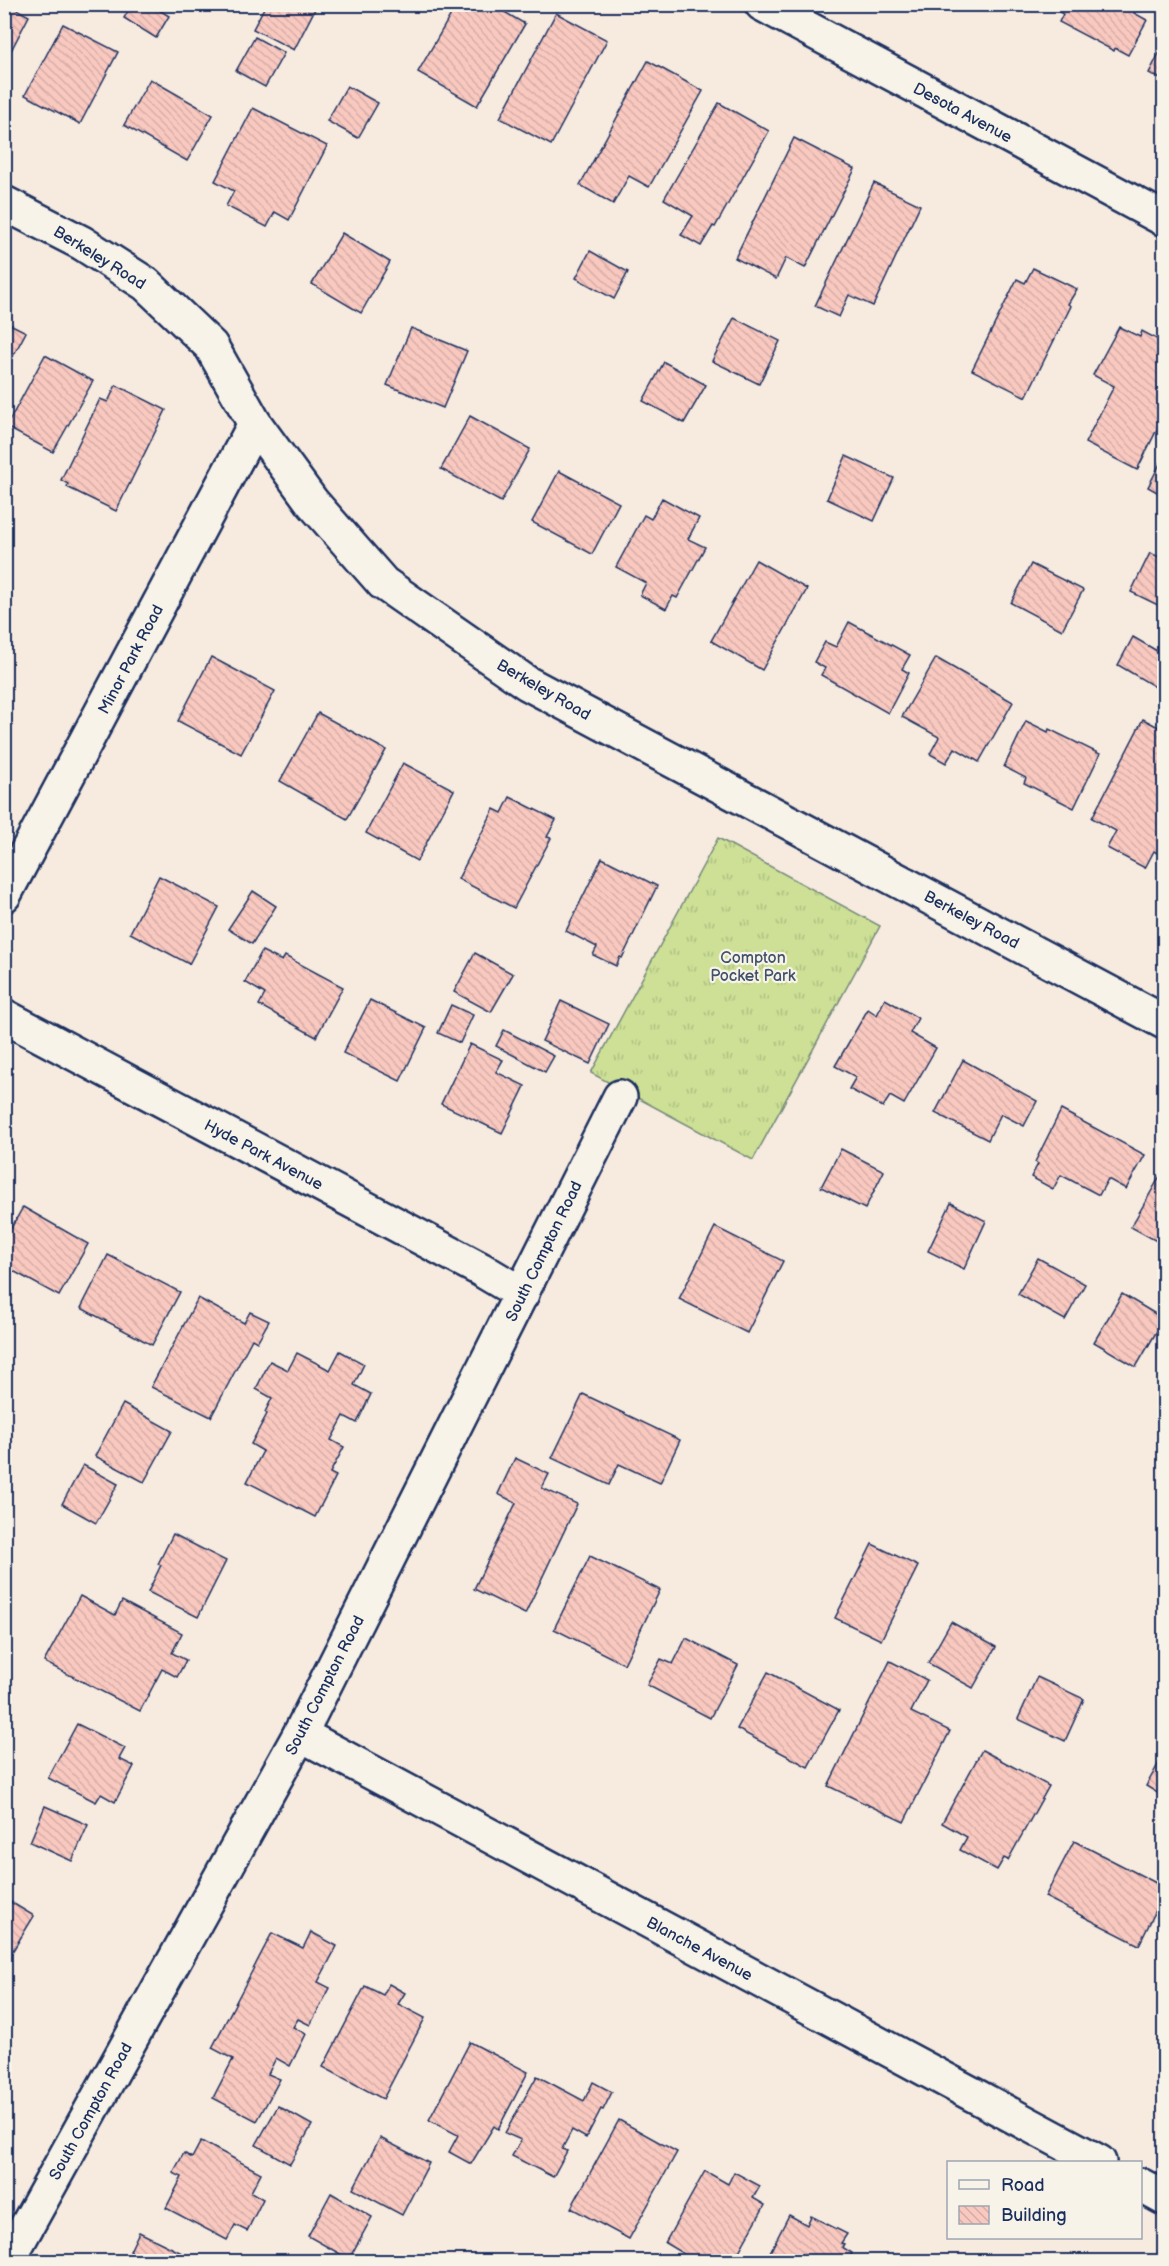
<svg xmlns="http://www.w3.org/2000/svg" width="1169" height="2266" font-family="'Balsamiq Sans',sans-serif">
	<defs>
		<pattern id="grass-tufts" width="24" height="20" patternUnits="userSpaceOnUse" patternTransform="scale(1.5)"><rect width="24" height="20" fill="#cde095"/><path d="M3 7l-1-3M5 7V3M7 7l1-3M15 17l-1-3M17 17v-4M19 17l1-3" fill="none" stroke="#afc083"/></pattern>
		<pattern id="building-back-hatch" width="6" height="6" patternUnits="userSpaceOnUse" patternTransform="scale(1.5)"><rect width="6" height="6" fill="#f9c9c0"/><path d="M-1 5l2 2M0 0l6 6M5-1l2 2" fill="none" stroke="#d5ada7"/></pattern>
	</defs>
	<rect width="100%" height="100%" fill="#f7ebe0"/>
	<filter id="ink" filterUnits="userSpaceOnUse"><feTurbulence type="fractalNoise" baseFrequency=".0167" numOctaves="2"/><feDisplacementMap in="SourceGraphic" scale="12" xChannelSelector="R" yChannelSelector="G"/><feConvolveMatrix kernelMatrix="1 2 1 2 8 2 1 2 1" color-interpolation-filters="sRGB"/></filter>
	<g filter="url(#ink)">
		<path fill="url(#grass-tufts)" stroke="#74887a" stroke-width="1.5" d="M 718,838 L 880,926 L 753,1160 L 591,1073 Z"/>
		<g fill="url(#building-back-hatch)" stroke="#1b2f5e" stroke-width="1.5">
			<path d="M 4,4 L 18,4 L 16,9 L 29,16 L 4,64 Z"/>
			<path d="M 132,4 L 150,4 L 169,16 L 156,38 L 124,18 Z"/>
			<path d="M 266,4 L 310,4 L 316,7 L 294,50 L 253,29 Z"/>
			<path d="M 457,4 L 491,4 L 525,24 L 477,106 L 418,72 Z"/>
			<path d="M 1045,4 L 1138,4 L 1134,13 L 1147,20 L 1128,55 L 1115,48 L 1114,51 L 1059,22 L 1063,14 Z"/>
			<path d="M 556,13 L 607,40 L 551,145 L 500,118 Z"/>
			<path d="M 63,24 L 118,52 L 80,124 L 25,95 Z"/>
			<path d="M 255,37 L 284,53 L 265,87 L 236,71 Z"/>
			<path d="M 1164,44 L 1164,81 L 1149,73 Z"/>
			<path d="M 648,61 L 703,91 L 649,187 L 629,176 L 613,204 L 580,185 Z"/>
			<path d="M 150,79 L 213,115 L 187,161 L 124,125 Z"/>
			<path d="M 347,86 L 378,103 L 358,138 L 327,121 Z"/>
			<path d="M 719,103 L 769,131 L 715,227 L 713,226 L 701,246 L 681,235 L 693,216 L 664,199 Z"/>
			<path d="M 253,108 L 327,146 L 289,220 L 275,212 L 267,227 L 226,206 L 234,191 L 215,181 Z"/>
			<path d="M 794,138 L 855,169 L 805,268 L 786,258 L 776,279 L 735,258 Z"/>
			<path d="M 874,183 L 920,205 L 873,306 L 849,295 L 839,317 L 815,306 Z"/>
			<path d="M 342,233 L 390,262 L 361,313 L 312,284 Z"/>
			<path d="M 590,251 L 628,272 L 614,299 L 576,278 Z"/>
			<path d="M 1033,268 L 1077,289 L 1068,304 L 1071,306 L 1026,397 L 972,370 L 1017,279 L 1025,283 Z"/>
			<path d="M 734,318 L 780,341 L 759,384 L 712,361 Z"/>
			<path d="M 4,321 L 26,332 L 4,373 Z"/>
			<path d="M 1119,327 L 1140,337 L 1142,331 L 1164,343 L 1164,415 L 1137,470 L 1085,443 L 1114,386 L 1093,375 Z"/>
			<path d="M 411,328 L 467,351 L 443,408 L 387,385 Z"/>
			<path d="M 45,355 L 93,381 L 53,452 L 6,427 Z"/>
			<path d="M 664,362 L 706,385 L 684,423 L 643,401 Z"/>
			<path d="M 116,385 L 166,410 L 116,511 L 67,487 L 68,484 L 61,480 L 100,399 L 108,402 Z"/>
			<path d="M 470,416 L 530,449 L 501,502 L 441,469 Z"/>
			<path d="M 846,456 L 894,478 L 874,521 L 827,499 Z"/>
			<path d="M 1164,456 L 1164,496 L 1148,487 Z"/>
			<path d="M 559,471 L 619,503 L 592,554 L 532,522 Z"/>
			<path d="M 662,498 L 699,518 L 688,539 L 705,547 L 677,598 L 673,596 L 666,609 L 640,595 L 646,583 L 616,567 L 644,515 L 651,519 Z"/>
			<path d="M 1150,553 L 1164,559 L 1164,608 L 1131,592 Z"/>
			<path d="M 756,560 L 807,589 L 762,670 L 711,641 Z"/>
			<path d="M 1031,564 L 1083,590 L 1062,630 L 1011,603 Z"/>
			<path d="M 849,622 L 910,655 L 902,669 L 909,673 L 888,713 L 821,675 L 825,668 L 814,662 L 825,642 L 836,647 Z"/>
			<path d="M 1133,637 L 1164,655 L 1164,697 L 1157,693 L 1159,689 L 1118,665 Z"/>
			<path d="M 211,657 L 275,691 L 241,754 L 178,721 Z"/>
			<path d="M 936,658 L 1013,702 L 979,762 L 955,748 L 946,763 L 930,754 L 939,737 L 902,717 Z"/>
			<path d="M 318,713 L 386,750 L 347,819 L 280,781 Z"/>
			<path d="M 1143,719 L 1164,730 L 1164,857 L 1154,851 L 1145,868 L 1107,848 L 1116,831 L 1092,818 Z"/>
			<path d="M 1026,721 L 1048,732 L 1049,729 L 1100,754 L 1074,808 L 1024,783 L 1026,778 L 1004,767 Z"/>
			<path d="M 403,763 L 454,790 L 417,861 L 366,833 Z"/>
			<path d="M 510,797 L 556,820 L 547,837 L 551,838 L 514,908 L 458,879 L 494,809 L 502,813 Z"/>
			<path d="M 602,858 L 657,886 L 622,958 L 620,957 L 616,966 L 593,955 L 597,947 L 566,931 Z"/>
			<path d="M 159,876 L 219,907 L 189,964 L 130,933 Z"/>
			<path d="M 253,891 L 276,906 L 252,944 L 228,929 Z"/>
			<path d="M 262,951 L 282,961 L 285,956 L 343,987 L 316,1037 L 259,1005 L 265,994 L 245,982 Z"/>
			<path d="M 475,953 L 513,974 L 491,1012 L 454,992 Z"/>
			<path d="M 885,999 L 918,1018 L 910,1033 L 936,1048 L 904,1104 L 890,1096 L 883,1107 L 849,1089 L 856,1077 L 835,1066 L 868,1009 L 877,1015 Z"/>
			<path d="M 370,1000 L 426,1028 L 400,1081 L 343,1053 Z"/>
			<path d="M 561,1001 L 609,1024 L 590,1064 L 542,1041 Z"/>
			<path d="M 451,1005 L 473,1015 L 460,1043 L 438,1033 Z"/>
			<path d="M 504,1030 L 554,1056 L 545,1072 L 496,1046 Z"/>
			<path d="M 470,1044 L 503,1060 L 496,1072 L 525,1086 L 502,1133 L 441,1104 Z"/>
			<path d="M 963,1060 L 1037,1101 L 1024,1126 L 1001,1114 L 988,1140 L 935,1113 Z"/>
			<path d="M 1061,1110 L 1145,1155 L 1126,1189 L 1108,1179 L 1099,1195 L 1061,1175 L 1053,1189 L 1031,1177 L 1038,1164 L 1035,1162 Z"/>
			<path d="M 841,1149 L 884,1171 L 865,1209 L 821,1187 Z"/>
			<path d="M 1164,1169 L 1164,1245 L 1131,1227 Z"/>
			<path d="M 951,1203 L 986,1221 L 964,1269 L 928,1251 Z"/>
			<path d="M 23,1207 L 88,1244 L 59,1296 L 4,1266 L 4,1241 Z"/>
			<path d="M 715,1227 L 783,1261 L 747,1333 L 679,1299 Z"/>
			<path d="M 108,1255 L 180,1292 L 152,1345 L 81,1308 Z"/>
			<path d="M 1038,1258 L 1085,1284 L 1065,1320 L 1018,1294 Z"/>
			<path d="M 1122,1294 L 1164,1319 L 1136,1367 L 1094,1342 Z"/>
			<path d="M 198,1298 L 244,1323 L 250,1312 L 269,1321 L 257,1342 L 252,1339 L 211,1417 L 151,1387 Z"/>
			<path d="M 340,1351 L 364,1364 L 354,1385 L 371,1394 L 357,1423 L 344,1416 L 331,1440 L 344,1447 L 330,1473 L 336,1476 L 315,1517 L 247,1482 L 263,1451 L 251,1444 L 267,1414 L 265,1412 L 272,1398 L 256,1389 L 270,1361 L 288,1370 L 297,1353 L 330,1370 Z"/>
			<path d="M 583,1394 L 680,1440 L 660,1483 L 619,1464 L 609,1485 L 552,1458 Z"/>
			<path d="M 123,1404 L 172,1431 L 144,1482 L 95,1456 Z"/>
			<path d="M 515,1458 L 549,1474 L 542,1488 L 577,1504 L 525,1614 L 474,1589 L 516,1503 L 498,1494 Z"/>
			<path d="M 83,1465 L 118,1484 L 96,1523 L 62,1504 Z"/>
			<path d="M 173,1534 L 226,1561 L 198,1617 L 148,1592 L 161,1565 L 158,1564 Z"/>
			<path d="M 872,1544 L 918,1566 L 881,1640 L 835,1618 Z"/>
			<path d="M 590,1556 L 660,1590 L 624,1664 L 554,1629 Z"/>
			<path d="M 80,1596 L 115,1615 L 122,1601 L 182,1633 L 172,1653 L 186,1660 L 177,1677 L 162,1669 L 140,1711 L 44,1662 Z"/>
			<path d="M 951,1622 L 996,1647 L 973,1688 L 928,1663 Z"/>
			<path d="M 686,1638 L 738,1665 L 710,1718 L 647,1685 L 661,1659 L 673,1664 Z"/>
			<path d="M 890,1661 L 927,1680 L 911,1712 L 950,1731 L 904,1822 L 828,1786 Z"/>
			<path d="M 768,1672 L 839,1710 L 808,1767 L 737,1729 Z"/>
			<path d="M 1037,1677 L 1084,1699 L 1065,1741 L 1018,1719 Z"/>
			<path d="M 77,1724 L 125,1748 L 119,1759 L 134,1766 L 115,1802 L 101,1794 L 96,1802 L 48,1778 Z"/>
			<path d="M 982,1750 L 1049,1786 L 1008,1860 L 1004,1858 L 997,1870 L 960,1850 L 967,1837 L 942,1823 Z"/>
			<path d="M 1164,1754 L 1164,1797 L 1146,1786 Z"/>
			<path d="M 45,1806 L 88,1825 L 72,1861 L 30,1842 Z"/>
			<path d="M 1074,1841 L 1164,1887 L 1164,1894 L 1139,1945 L 1045,1897 Z"/>
			<path d="M 4,1898 L 34,1916 L 4,1965 Z"/>
			<path d="M 311,1932 L 337,1946 L 318,1982 L 330,1988 L 310,2025 L 298,2019 L 293,2027 L 306,2034 L 290,2066 L 276,2058 L 268,2074 L 280,2079 L 257,2121 L 213,2098 L 233,2059 L 212,2048 L 272,1933 L 303,1948 Z"/>
			<path d="M 389,1984 L 405,1993 L 398,2004 L 425,2018 L 383,2099 L 323,2067 L 365,1986 L 383,1995 Z"/>
			<path d="M 470,2042 L 528,2072 L 498,2129 L 494,2126 L 471,2164 L 449,2152 L 458,2135 L 429,2120 Z"/>
			<path d="M 537,2076 L 584,2101 L 593,2082 L 612,2092 L 603,2110 L 601,2109 L 586,2138 L 572,2130 L 562,2149 L 567,2151 L 553,2177 L 512,2156 L 521,2140 L 505,2133 Z"/>
			<path d="M 278,2106 L 312,2125 L 290,2164 L 256,2145 Z"/>
			<path d="M 619,2120 L 677,2152 L 629,2239 L 571,2208 Z"/>
			<path d="M 380,2138 L 429,2163 L 402,2215 L 353,2189 Z"/>
			<path d="M 201,2141 L 261,2173 L 251,2192 L 263,2199 L 247,2231 L 235,2225 L 227,2240 L 166,2208 L 182,2177 L 173,2173 L 184,2153 L 192,2158 Z"/>
			<path d="M 705,2171 L 728,2184 L 734,2172 L 760,2186 L 753,2198 L 765,2205 L 733,2262 L 697,2262 L 665,2243 Z"/>
			<path d="M 331,2193 L 372,2217 L 349,2259 L 308,2236 Z"/>
			<path d="M 789,2215 L 807,2225 L 811,2216 L 847,2234 L 841,2243 L 844,2244 L 842,2247 L 852,2253 L 848,2262 L 765,2262 Z"/>
			<path d="M 139,2232 L 200,2262 L 128,2262 L 132,2253 L 130,2251 Z"/>
		</g>
		<g fill="none" stroke-linecap="round" stroke-linejoin="round">
			<g stroke="#1b2f5e" stroke-width="38">
				<g id="street">
					<path d="M 762,4 L 1164,219"/>
					<path d="M 4,203 L 82,243 L 146,284 L 211,346 L 255,424 L 312,502 L 383,583 L 527,683 L 1164,1022"/>
					<path d="M 4,895 L 255,424"/>
					<path d="M 4,1016 L 480,1269 L 522,1294"/>
					<path d="M 300,1734 L 1099,2162"/>
					<path d="M 1140,2185 L 1164,2198"/>
					<path d="M 7,2262 L 300,1734 L 620,1097"/>
				</g>
			</g>
			<use href="#street" stroke="#f7f3e8" stroke-width="33"/>
		</g>
	</g>
	<g text-anchor="middle" stroke-width="4.5" stroke-linejoin="round" paint-order="stroke">
		<g font-size="16" fill="#1b2f5e" stroke="#f7f3e8">
			<text transform="translate(963 112) rotate(28)" y="6">Desota Avenue</text>
			<text transform="translate(100 257) rotate(32)" y="6">Berkeley Road</text>
			<text transform="translate(130 659) rotate(-62)" y="6">Minor Park Road</text>
			<text transform="translate(544 689) rotate(30)" y="6">Berkeley Road</text>
			<text transform="translate(972 919) rotate(28)" y="6">Berkeley Road</text>
			<text transform="translate(264 1154) rotate(28)" y="6">Hyde Park Avenue</text>
			<text transform="translate(543 1251) rotate(-64)" y="6">South Compton Road</text>
			<text transform="translate(324 1685) rotate(-63)" y="6">South Compton Road</text>
			<text transform="translate(700 1948) rotate(28)" y="6">Blanche Avenue</text>
			<text transform="translate(90 2111) rotate(-61)" y="6">South Compton Road</text>
		</g>
		<g font-size="16" fill="#3f5269" stroke="#f7f3e8">
			<text x="753" y="963">Compton<tspan x="753" dy="18">Pocket Park</tspan></text>
		</g>
	</g>
	<rect width="1169" height="2266" fill="none" stroke="#f7f3e8" stroke-width="24"/>
	<rect x="12" y="12" width="1145" height="2242" fill="none" stroke="#1b2f5e" stroke-width="2" filter="url(#ink)"/>
	<rect x="947" y="2161" width="195" height="78" fill="#f7f3e8" stroke="#9fa5b1" stroke-width="1.5"/>
	<rect x="959" y="2180" width="30" height="9" fill="#f7f3e8" stroke="#9fa5b1" stroke-width="1.5"/>
	<text x="1001" y="2191" font-size="18" fill="#1b2f5e">Road</text>
	<rect x="959" y="2206" width="30" height="18" fill="url(#building-back-hatch)" stroke="#9fa5b1" stroke-width="1.5"/>
	<text x="1001" y="2221" font-size="18" fill="#1b2f5e">Building</text>
</svg>
